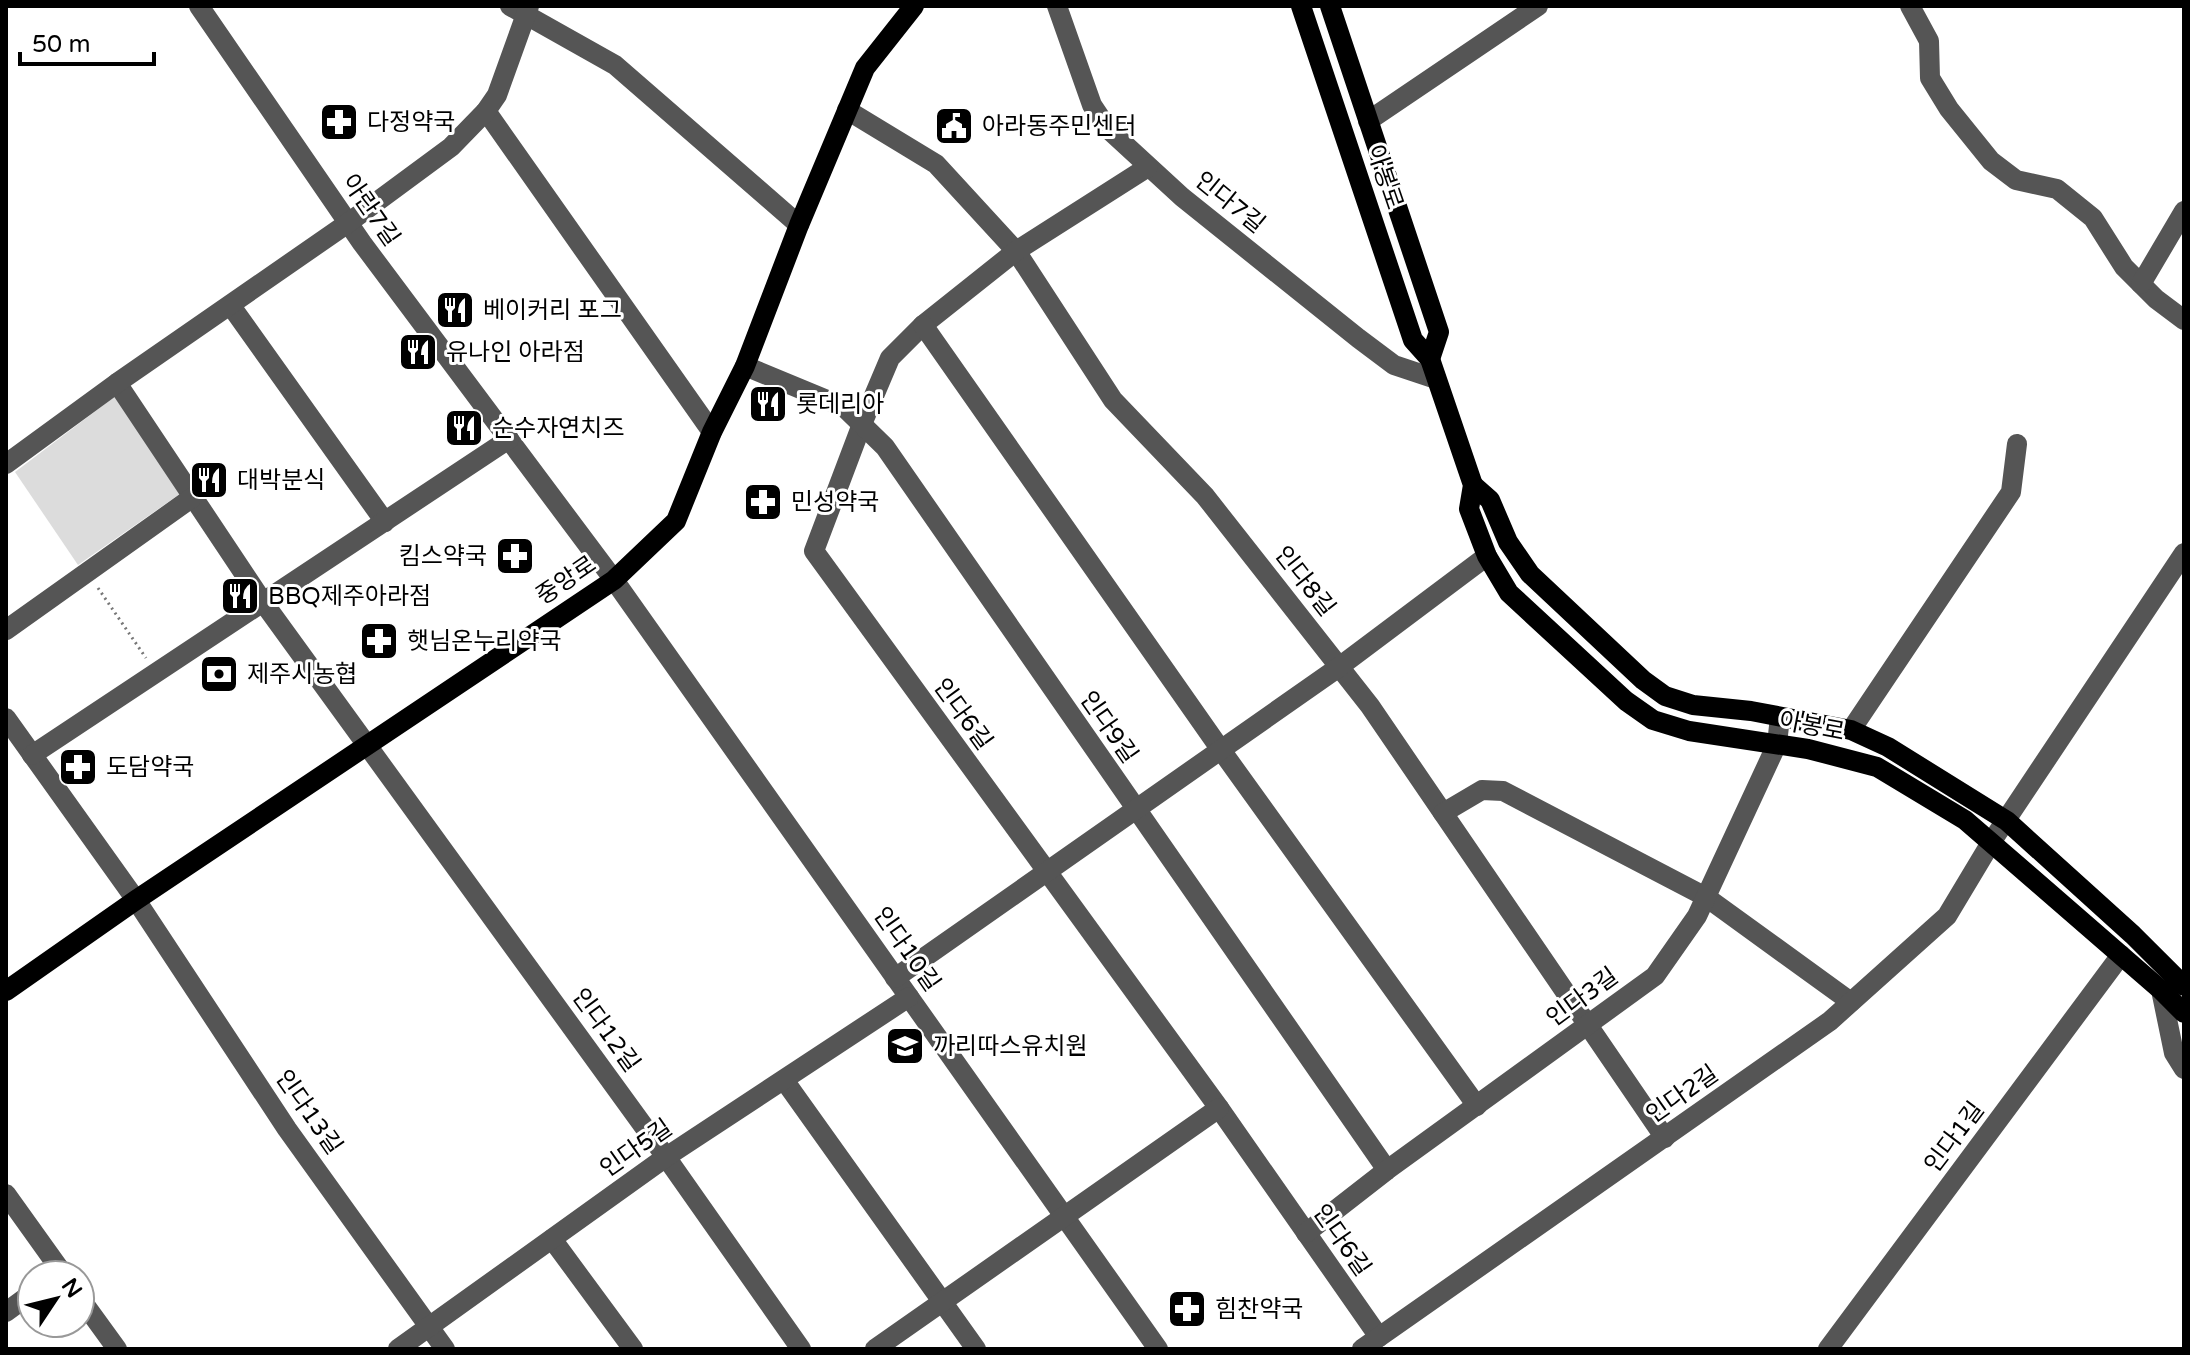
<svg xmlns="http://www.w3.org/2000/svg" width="2190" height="1355" font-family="'Varela Round','Noto Sans KR',sans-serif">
	<rect width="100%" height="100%" fill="#fff"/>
	<path fill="#dcdcdc" d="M 122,391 L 184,491 L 78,565 L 15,472 Z"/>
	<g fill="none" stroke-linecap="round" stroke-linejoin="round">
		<path stroke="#777" stroke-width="3" stroke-dasharray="2 4" stroke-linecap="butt" d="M 98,588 L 146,658"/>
		<g stroke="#555" stroke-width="20">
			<path d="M 199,6 L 362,243 L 614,580 L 1158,1349"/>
			<path d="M 510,6 L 615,65 L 799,225"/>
			<path d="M 1057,6 L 1092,105 L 1108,129 L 1182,197 L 1358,338 L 1394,365 L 1436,379"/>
			<path d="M 1910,6 L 1929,41 L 1930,78 L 1949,109 L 1991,161 L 2016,180 L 2057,189 L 2093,218 L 2124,267 L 2156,299 L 2184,320"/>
			<path d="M 847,110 L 936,164 L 1016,251 L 1113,400 L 1205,496 L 1370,706 L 1665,1138"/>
			<path d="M 486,111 L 712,432"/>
			<path d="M 1368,121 L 1538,6"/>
			<path d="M 1148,167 L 1016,251 L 923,325 L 890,358 L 862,424 L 814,551 L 1219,1108 L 1379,1337"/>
			<path d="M 2141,284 L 2184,211"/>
			<path d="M 231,306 L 385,522"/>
			<path d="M 923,325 L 1221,750 L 1477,1106"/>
			<path d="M 745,366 L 844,407 L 885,447 L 1387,1170"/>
			<path d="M 117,383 L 263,602 L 666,1157 L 801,1349"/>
			<path d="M 6,464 L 117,383 L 348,223 L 451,147 L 486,111 L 497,95 L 529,6"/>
			<path d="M 6,630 L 193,497"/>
			<path d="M 6,718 L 136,900 L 287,1129 L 445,1349"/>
			<path d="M 1851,730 L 2011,492 L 2017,444"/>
			<path d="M 32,755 L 509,439"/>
			<path d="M 1443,813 L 1482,790 L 1503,791 L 1706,897 L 1851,1002"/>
			<path d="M 895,978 L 1339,667 L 1487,556"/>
			<path d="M 2161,990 L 2174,1053 L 2184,1069"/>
			<path d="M 784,1080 L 976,1349"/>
			<path d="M 6,1194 L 64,1275"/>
			<path d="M 1306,1233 L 1387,1170 L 1655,976 L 1697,916 L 1777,744 L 1780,717"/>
			<path d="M 552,1239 L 633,1349"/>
			<path d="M 80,1298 L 117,1349"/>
			<path d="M 6,1312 L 32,1293"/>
			<path d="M 398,1349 L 666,1157 L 909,997"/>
			<path d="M 875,1349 L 1219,1108"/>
			<path d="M 1362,1349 L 1830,1021 L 1947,916 L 1992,841 L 2184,553"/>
			<path d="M 1828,1349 L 2121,955"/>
		</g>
		<g stroke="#000" stroke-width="20">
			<path d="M 1301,6 L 1413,340 L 1430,359 L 1473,485 L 1469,509 L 1487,556 L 1509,593 L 1626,701 L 1653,720 L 1689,731 L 1808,749 L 1877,767 L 1965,820 L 2161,990 L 2184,1013"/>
			<path d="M 1330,6 L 1439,332 L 1430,359"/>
			<path d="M 1473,485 L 1490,500 L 1508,542 L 1530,574 L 1643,680 L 1665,696 L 1693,705 L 1751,711 L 1851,730 L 1888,747 L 2007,821 L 2133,935 L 2184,986"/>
			<path d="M 6,991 L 136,900 L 614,580 L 676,521 L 712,432 L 745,366 L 799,225 L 865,68 L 914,6"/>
		</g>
	</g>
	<defs>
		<g id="pharmacy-square" transform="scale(2)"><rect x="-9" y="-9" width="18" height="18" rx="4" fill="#000" stroke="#fff"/><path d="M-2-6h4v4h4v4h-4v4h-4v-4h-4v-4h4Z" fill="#fff"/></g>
		<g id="civic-square" transform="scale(2)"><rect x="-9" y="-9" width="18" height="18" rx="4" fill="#000" stroke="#fff"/><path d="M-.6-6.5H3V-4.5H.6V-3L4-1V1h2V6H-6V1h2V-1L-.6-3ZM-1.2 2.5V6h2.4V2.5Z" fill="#fff"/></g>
		<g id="restaurant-square" transform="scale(2)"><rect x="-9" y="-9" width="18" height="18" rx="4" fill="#000" stroke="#fff"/><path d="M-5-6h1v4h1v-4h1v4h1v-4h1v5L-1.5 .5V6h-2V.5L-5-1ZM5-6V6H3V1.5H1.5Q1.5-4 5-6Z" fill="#fff"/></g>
		<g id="bank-square" transform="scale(2)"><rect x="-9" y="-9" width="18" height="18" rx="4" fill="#000" stroke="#fff"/><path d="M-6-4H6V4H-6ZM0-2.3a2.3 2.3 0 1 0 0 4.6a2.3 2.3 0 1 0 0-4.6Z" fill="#fff"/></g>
		<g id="school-square" transform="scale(2)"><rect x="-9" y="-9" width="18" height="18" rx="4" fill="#000" stroke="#fff"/><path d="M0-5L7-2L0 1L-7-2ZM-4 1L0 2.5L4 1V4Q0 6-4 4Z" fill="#fff"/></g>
	</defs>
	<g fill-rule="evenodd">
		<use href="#pharmacy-square" x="339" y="122"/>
		<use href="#civic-square" x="954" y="126"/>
		<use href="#restaurant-square" x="455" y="310"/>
		<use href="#restaurant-square" x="418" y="352"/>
		<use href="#restaurant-square" x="768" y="404"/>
		<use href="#restaurant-square" x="464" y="428"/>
		<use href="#restaurant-square" x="209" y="480"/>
		<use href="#pharmacy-square" x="763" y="502"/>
		<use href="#pharmacy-square" x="515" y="556"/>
		<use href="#restaurant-square" x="240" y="596"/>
		<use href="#pharmacy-square" x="379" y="641"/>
		<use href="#bank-square" x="219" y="674"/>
		<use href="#pharmacy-square" x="78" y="767"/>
		<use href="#school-square" x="905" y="1046"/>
		<use href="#pharmacy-square" x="1187" y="1309"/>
	</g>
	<g text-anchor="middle" stroke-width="6" stroke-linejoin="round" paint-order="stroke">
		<g font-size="24" fill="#000" stroke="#fff" text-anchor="start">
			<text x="367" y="130">다정약국</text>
			<text x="982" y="134">아라동주민센터</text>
			<text x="483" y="318">베이커리 포그</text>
			<text x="446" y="360">유나인 아라점</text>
			<text x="796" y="412">롯데리아</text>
			<text x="492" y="436">순수자연치즈</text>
			<text x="237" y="488">대박분식</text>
			<text x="791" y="510">민성약국</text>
			<text x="487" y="564" text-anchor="end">킴스약국</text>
			<text x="268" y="604">BBQ제주아라점</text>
			<text x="407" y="649">햇님온누리약국</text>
			<text x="247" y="682">제주시농협</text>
			<text x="106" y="775">도담약국</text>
			<text x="933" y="1054">까리따스유치원</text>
			<text x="1215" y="1317">힘찬약국</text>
		</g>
		<g font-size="24" fill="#000" stroke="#fff">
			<text transform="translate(1385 177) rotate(71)" y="8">아봉로</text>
			<text transform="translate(1230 202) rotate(39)" y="8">인다7길</text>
			<text transform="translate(371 210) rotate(55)" y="8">아란7길</text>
			<text transform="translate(566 580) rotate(-34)" y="8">중앙로</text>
			<text transform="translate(1305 581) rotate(52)" y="8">인다8길</text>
			<text transform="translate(963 714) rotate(54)" y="8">인다6길</text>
			<text transform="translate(1812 726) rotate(11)" y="8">아봉로</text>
			<text transform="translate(1109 727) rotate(55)" y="8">인다9길</text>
			<text transform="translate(907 949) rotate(55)" y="8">인다10길</text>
			<text transform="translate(1582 997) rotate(-36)" y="8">인다3길</text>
			<text transform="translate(606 1030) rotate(54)" y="8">인다12길</text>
			<text transform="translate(1682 1094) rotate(-35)" y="8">인다2길</text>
			<text transform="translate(309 1112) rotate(55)" y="8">인다13길</text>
			<text transform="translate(1954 1137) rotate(-53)" y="8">인다1길</text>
			<text transform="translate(636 1148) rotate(-35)" y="8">인다5길</text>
			<text transform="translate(1342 1240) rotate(55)" y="8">인다6길</text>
		</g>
	</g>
	<rect width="2190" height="1355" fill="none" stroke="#000000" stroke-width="16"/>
	<g transform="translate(56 1299) rotate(55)"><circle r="38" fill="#ffffff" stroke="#999999" stroke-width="2"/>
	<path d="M0-6L14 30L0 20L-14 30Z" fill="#000000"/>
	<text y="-12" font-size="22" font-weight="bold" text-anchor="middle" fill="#000000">N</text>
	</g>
	<path d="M20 52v12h134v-12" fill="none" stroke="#000000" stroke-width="4"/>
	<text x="32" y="52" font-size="24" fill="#000000" stroke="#ffffff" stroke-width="6" paint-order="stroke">50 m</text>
</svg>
